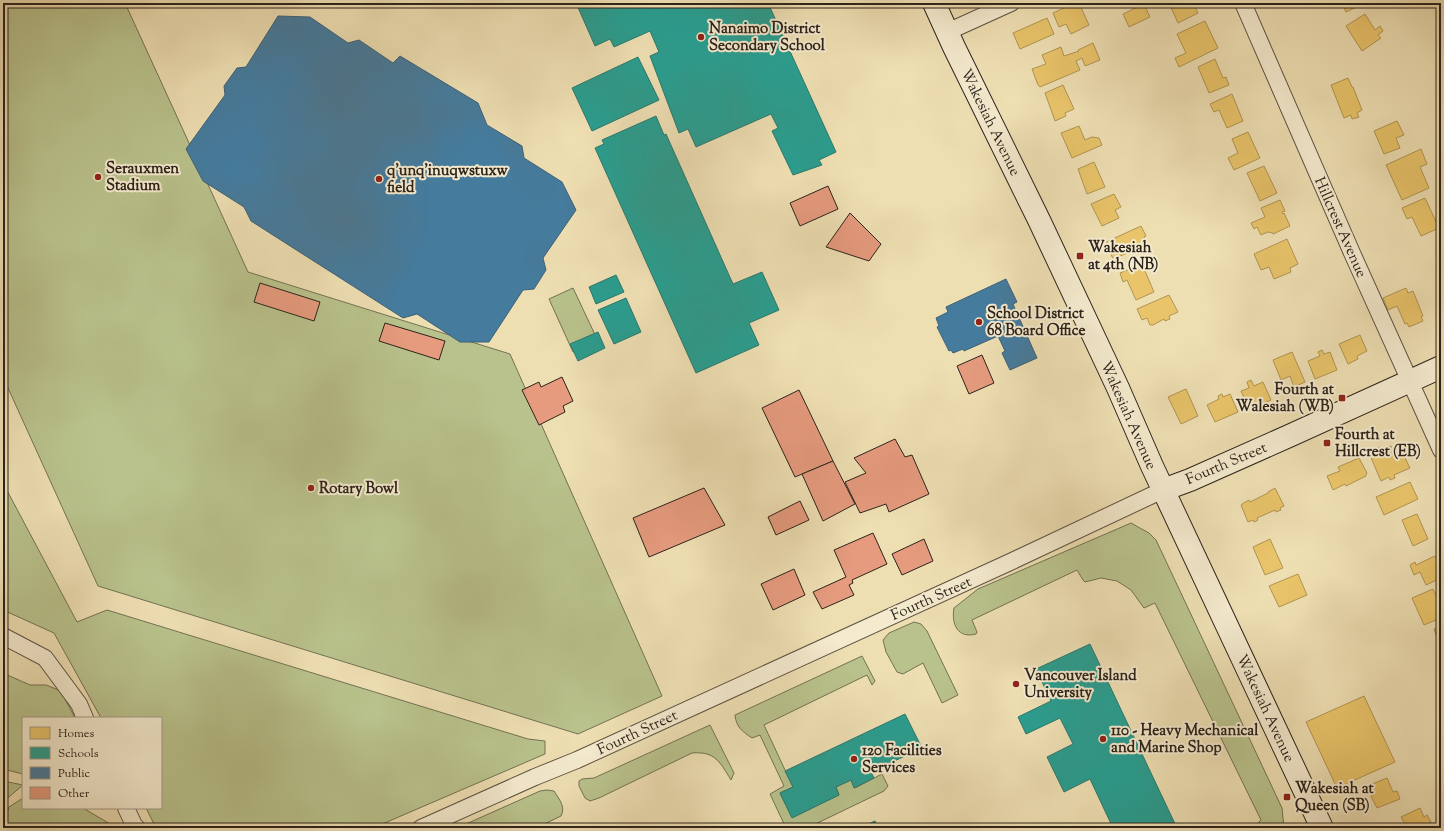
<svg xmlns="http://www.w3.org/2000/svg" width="1444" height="831" font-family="'Sorts Mill Goudy',serif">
	<rect width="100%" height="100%" fill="#eedfb3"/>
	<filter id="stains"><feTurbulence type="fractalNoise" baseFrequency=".005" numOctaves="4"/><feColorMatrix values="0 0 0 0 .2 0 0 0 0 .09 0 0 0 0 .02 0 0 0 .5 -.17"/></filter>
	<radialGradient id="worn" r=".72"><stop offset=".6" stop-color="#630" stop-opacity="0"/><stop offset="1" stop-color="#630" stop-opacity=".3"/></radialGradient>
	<g fill="#b9c28c" stroke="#727254">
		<path d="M 3,3 L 125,3 L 248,272 L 510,354 L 662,696 L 578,734 L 98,586 L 3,377 Z"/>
		<path d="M 573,288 L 598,341 L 573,352 L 549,299 Z"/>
		<path d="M 3,483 L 77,622 L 107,610 L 528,739 L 545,741 L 545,754 L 373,828 L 156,828 L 146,808 L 161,808 L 161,718 L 101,718 L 54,633 L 3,610 Z"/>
		<path d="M 1131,523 L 1149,533 L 1156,540 L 1282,808 L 1284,828 L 1253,828 L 1261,820 L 1155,603 L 1144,608 L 1131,590 L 1117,581 L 1101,578 L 1085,582 L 1083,580 L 1077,570 L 972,620 L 977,632 L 976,634 C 958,639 951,624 954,608 L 978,589 Z"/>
		<path d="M 914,622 L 921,624 L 927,631 L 958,695 L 942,703 L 923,663 L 903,674 L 897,672 L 886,652 L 883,640 L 889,633 Z"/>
		<path d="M 862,656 L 875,681 L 872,685 L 867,675 L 764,725 L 793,787 L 780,793 L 792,817 L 839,795 L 836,787 L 851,780 L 855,788 L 882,774 L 888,786 L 884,791 L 807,828 L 786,828 L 770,794 L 784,786 L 760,735 L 752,738 C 743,732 736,727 735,715 Z"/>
		<path d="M 3,673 L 30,685 L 46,685 L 61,691 L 75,718 L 23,718 L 23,774 L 3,769 Z"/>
		<path d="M 710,725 L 734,773 L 731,780 C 720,762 715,751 692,753 L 599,798 L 590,801 L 585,798 L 579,786 L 579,781 L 582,779 L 594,778 Z"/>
		<path d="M 3,781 L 23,785 L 3,802 Z"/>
		<path d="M 547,790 L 554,791 C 559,799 566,807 561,816 L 536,828 L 457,828 L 540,791 Z"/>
		<path d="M 23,798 L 23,808 L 83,808 L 117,828 L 11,828 L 3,825 L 9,807 Z"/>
	</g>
	<g fill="#e9c46a" stroke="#b09452">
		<path d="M 1075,3 L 1079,3 L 1089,25 L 1071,34 L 1066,24 L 1059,27 L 1053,13 Z"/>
		<path d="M 1169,3 L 1193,3 L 1198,13 L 1178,23 Z"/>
		<path d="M 1342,3 L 1365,3 L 1346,12 Z"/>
		<path d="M 1144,4 L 1150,17 L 1129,27 L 1123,14 Z"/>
		<path d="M 1365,14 L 1375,30 L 1380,26 L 1383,31 L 1378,35 L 1381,38 L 1362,51 L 1346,26 Z"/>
		<path d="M 1047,18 L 1054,34 L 1020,49 L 1013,33 Z"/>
		<path d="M 1205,21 L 1218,48 L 1179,67 L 1175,58 L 1186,53 L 1177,34 Z"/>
		<path d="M 1093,43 L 1100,60 L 1085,66 L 1082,58 L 1076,61 L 1080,70 L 1040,87 L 1038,85 L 1032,69 L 1046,64 L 1042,55 L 1061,47 L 1064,56 L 1079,51 L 1078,50 Z"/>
		<path d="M 1215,59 L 1223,78 L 1226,77 L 1229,85 L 1209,93 L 1198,67 Z"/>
		<path d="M 1348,78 L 1352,87 L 1353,87 L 1362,110 L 1357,113 L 1359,117 L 1352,119 L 1351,115 L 1344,118 L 1331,85 Z"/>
		<path d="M 1063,85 L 1074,109 L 1065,113 L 1066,116 L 1055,121 L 1045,93 Z"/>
		<path d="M 1232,94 L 1243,121 L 1227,128 L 1219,110 L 1214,112 L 1210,104 Z"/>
		<path d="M 1397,121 L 1404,135 L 1396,138 L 1400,148 L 1384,154 L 1374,131 Z"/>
		<path d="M 1079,126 L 1085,140 L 1092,137 L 1099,138 L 1102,145 L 1072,158 L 1061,133 Z"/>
		<path d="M 1248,132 L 1260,158 L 1234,170 L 1228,158 L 1238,153 L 1232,139 Z"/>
		<path d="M 1421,149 L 1427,164 L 1420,167 L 1429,188 L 1402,200 L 1386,165 Z"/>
		<path d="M 1094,162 L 1105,187 L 1087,194 L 1078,169 Z"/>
		<path d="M 1264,166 L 1277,193 L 1260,201 L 1247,173 Z"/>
		<path d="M 1114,194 L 1121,207 L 1115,210 L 1119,218 L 1102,226 L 1091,204 Z"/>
		<path d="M 1425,198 L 1439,228 L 1421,236 L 1412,217 L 1407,219 L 1402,208 Z"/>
		<path d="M 1280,200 L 1285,211 L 1282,212 L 1283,214 L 1284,213 L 1290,226 L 1273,234 L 1273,233 L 1268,232 L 1261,235 L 1257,227 L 1254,229 L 1251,223 L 1265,217 L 1261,208 Z"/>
		<path d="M 1141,226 L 1146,236 L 1144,237 L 1147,245 L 1113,259 L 1106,242 Z"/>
		<path d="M 1287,239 L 1298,264 L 1290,268 L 1291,272 L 1274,279 L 1269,267 L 1261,270 L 1254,254 Z"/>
		<path d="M 1142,264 L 1154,292 L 1136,300 L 1127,280 L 1123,282 L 1120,273 Z"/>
		<path d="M 1406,288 L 1408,293 L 1413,291 L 1423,316 L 1421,317 L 1423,321 L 1409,327 L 1407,323 L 1405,324 L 1397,306 L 1388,310 L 1383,298 Z"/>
		<path d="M 1169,295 L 1178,312 L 1169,316 L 1170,319 L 1165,321 L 1164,319 L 1153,325 L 1150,325 L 1147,318 L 1142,320 L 1137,309 Z"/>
		<path d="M 1360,335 L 1367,351 L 1357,356 L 1358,359 L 1348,364 L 1339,344 Z"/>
		<path d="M 1322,350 L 1324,354 L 1330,352 L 1337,370 L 1315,379 L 1308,361 L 1320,356 L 1318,352 Z"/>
		<path d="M 1292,352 L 1305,382 L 1294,387 L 1290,376 L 1281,380 L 1273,360 Z"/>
		<path d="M 1251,380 L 1254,386 L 1263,382 L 1271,400 L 1249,409 L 1241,391 L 1249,388 L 1247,382 Z"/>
		<path d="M 1186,389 L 1198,416 L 1181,424 L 1168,397 Z"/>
		<path d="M 1222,394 L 1223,397 L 1230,394 L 1238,412 L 1215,422 L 1207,405 L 1219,399 L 1218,396 Z"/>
		<path d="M 1391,446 L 1396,459 L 1404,456 L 1410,468 L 1394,475 L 1395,478 L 1390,480 L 1389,477 L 1381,481 L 1369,453 L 1380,447 L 1382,450 Z"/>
		<path d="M 1359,458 L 1367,473 L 1366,474 L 1366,476 L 1346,486 L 1345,484 L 1333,490 L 1327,476 L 1340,471 L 1338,467 Z"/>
		<path d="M 1410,482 L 1418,499 L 1384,515 L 1376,497 Z"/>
		<path d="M 1275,488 L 1284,506 L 1280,508 L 1281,510 L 1276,512 L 1275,510 L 1257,518 L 1258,520 L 1254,522 L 1253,520 L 1248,522 L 1241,505 L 1242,505 L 1242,504 L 1249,500 L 1250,502 L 1268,493 L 1268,492 Z"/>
		<path d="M 1417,514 L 1428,539 L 1413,546 L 1402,520 Z"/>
		<path d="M 1270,539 L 1283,568 L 1265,575 L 1253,547 Z"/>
		<path d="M 1435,556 L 1441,568 L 1441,578 L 1426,585 L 1420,572 L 1414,575 L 1410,565 L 1415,562 L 1416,565 Z"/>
		<path d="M 1298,574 L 1307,595 L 1279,607 L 1269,586 Z"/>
		<path d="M 1433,589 L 1438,600 L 1441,598 L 1441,618 L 1424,625 L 1412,598 Z"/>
		<path d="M 1441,626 L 1441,649 L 1434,629 Z"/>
		<path d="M 1364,696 L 1395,762 L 1337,788 L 1306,722 Z"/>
		<path d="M 1387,778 L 1393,792 L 1397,791 L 1400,799 L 1377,808 L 1371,796 L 1374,794 L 1370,785 Z"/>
		<path d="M 1420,808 L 1424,817 L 1427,815 L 1431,822 L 1427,824 L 1429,828 L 1407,828 L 1401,817 Z"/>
	</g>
	<g fill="#2a9d8f" stroke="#2b786c">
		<path d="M 576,3 L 768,3 L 836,152 L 819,160 L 822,165 L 793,175 L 772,131 L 778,128 L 771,114 L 696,147 L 688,129 L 679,133 L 650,56 L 659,52 L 650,31 L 614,47 L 610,39 L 595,46 Z"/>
		<path d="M 638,57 L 659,100 L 592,131 L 572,88 Z"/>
		<path d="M 656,116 L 664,135 L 666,134 L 733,284 L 762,272 L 779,310 L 749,323 L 759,345 L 696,373 L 595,148 L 604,144 L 602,140 Z"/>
		<path d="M 616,275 L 624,292 L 596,304 L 589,287 Z"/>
		<path d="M 626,298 L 641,332 L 614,344 L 598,310 Z"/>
		<path d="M 598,332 L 605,348 L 578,361 L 570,344 Z"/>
		<path d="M 1090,644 L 1177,828 L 1113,828 L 1090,779 L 1064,792 L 1047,757 L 1073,744 L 1060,718 L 1026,734 L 1018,717 L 1051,701 L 1036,669 Z"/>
		<path d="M 905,714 L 922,748 L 871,772 L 874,778 L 854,788 L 851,780 L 836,787 L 839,795 L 792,818 L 780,793 L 793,787 L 785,771 Z"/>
		<path d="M 875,821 L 879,828 L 859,828 Z"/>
	</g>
	<g fill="#457b9d" stroke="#3e6176">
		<path d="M 449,3 L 461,3 L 461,6 Z"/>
		<path d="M 278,16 L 310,17 L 348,43 L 359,40 L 393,63 L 400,56 L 478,103 L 487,125 L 522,146 L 524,158 L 562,182 L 576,210 L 543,258 L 546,270 L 534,289 L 523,290 L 489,342 L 460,342 L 417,314 L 403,318 L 251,221 L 244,207 L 203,181 L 186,149 L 225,95 L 224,86 L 237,68 L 246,67 Z"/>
		<path d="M 1006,279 L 1017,302 L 1013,304 L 1037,358 L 1010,370 L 1002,353 L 1005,351 L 998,336 L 964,351 L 963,349 L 953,353 L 951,350 L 949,351 L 937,327 L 939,326 L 936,318 L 948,312 L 946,307 Z"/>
	</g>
	<g fill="#e69b7e" stroke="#2c231b">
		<path d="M 828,186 L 838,209 L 800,226 L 790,203 Z"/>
		<path d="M 850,213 L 881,244 L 869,261 L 826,247 Z"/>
		<path d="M 260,283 L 320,302 L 314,321 L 254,302 Z"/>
		<path d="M 385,323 L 445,341 L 439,360 L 379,341 Z"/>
		<path d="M 982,355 L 994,383 L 969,394 L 957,366 Z"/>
		<path d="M 562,377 L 573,401 L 563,406 L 565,412 L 539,425 L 522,390 L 539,382 L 541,387 Z"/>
		<path d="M 799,390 L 833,461 L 795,477 L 762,408 Z"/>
		<path d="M 895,439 L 905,457 L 912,455 L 929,494 L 889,512 L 886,504 L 860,513 L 845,482 L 866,473 L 854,458 Z"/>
		<path d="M 833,461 L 855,504 L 823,521 L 802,474 Z"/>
		<path d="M 704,488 L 725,525 L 649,557 L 633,518 Z"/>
		<path d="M 800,501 L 809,520 L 776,535 L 768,517 Z"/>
		<path d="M 873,533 L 887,564 L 852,580 L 853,583 L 849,585 L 854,595 L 822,609 L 813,592 L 846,577 L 834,550 Z"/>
		<path d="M 924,539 L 933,561 L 902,575 L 892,554 Z"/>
		<path d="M 794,569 L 805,595 L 773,610 L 761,584 Z"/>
	</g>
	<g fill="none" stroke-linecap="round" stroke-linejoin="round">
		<g stroke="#5c5241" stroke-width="18">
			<g id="street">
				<path d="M 1243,3 L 1352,253 L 1441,450"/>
				<path d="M 947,32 L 1011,3"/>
				<path d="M 3,636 L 45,658 L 79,704 L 85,718"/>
				<path d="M 126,808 L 134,825 L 137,828"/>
				<path d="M 421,828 L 535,777 L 577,760 L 1008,563 L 1163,490"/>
			</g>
		</g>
		<g stroke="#2c231b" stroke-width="24">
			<g id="secondary">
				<path d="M 934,3 L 954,47 L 1039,220 L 1118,388 L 1152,466 L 1322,828"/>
				<path d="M 1163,490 L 1190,480 L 1289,436 L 1441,367"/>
			</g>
		</g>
		<use href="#street" stroke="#f4eace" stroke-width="16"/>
		<use href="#secondary" stroke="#f4eace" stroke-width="22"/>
	</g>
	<g fill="#8f2418" stroke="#f4eace" stroke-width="1.5">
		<circle cx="701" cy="37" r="4"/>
		<circle cx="98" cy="177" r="4"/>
		<circle cx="379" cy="179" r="4"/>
		<rect x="1076" y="252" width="8" height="8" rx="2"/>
		<circle cx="979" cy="322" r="4"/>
		<rect x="1338" y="394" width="8" height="8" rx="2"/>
		<rect x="1323" y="439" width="8" height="8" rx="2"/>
		<circle cx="311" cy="488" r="4"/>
		<circle cx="1016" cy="684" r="4"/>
		<circle cx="1103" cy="739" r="4"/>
		<circle cx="854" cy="759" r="4"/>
		<rect x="1283" y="793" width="8" height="8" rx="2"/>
	</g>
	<g text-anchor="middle" stroke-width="4" stroke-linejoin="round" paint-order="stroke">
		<g font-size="15" font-weight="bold" fill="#2c231b" stroke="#f4eace" text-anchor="start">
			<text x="709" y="33">Nanaimo District<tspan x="709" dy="17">Secondary School</tspan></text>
			<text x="106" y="173">Serauxmen<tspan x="106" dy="17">Stadium</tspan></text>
			<text x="387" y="175">q’unq’inuqwstuxw<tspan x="387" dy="17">field</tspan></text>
			<text x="1088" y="252">Wakesiah<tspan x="1088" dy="17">at 4th (NB)</tspan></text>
			<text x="987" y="318">School District<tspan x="987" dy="17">68 Board Office</tspan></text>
			<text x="1334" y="394" text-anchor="end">Fourth at<tspan x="1334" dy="17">Walesiah (WB)</tspan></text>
			<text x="1335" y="439">Fourth at<tspan x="1335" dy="17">Hillcrest (EB)</tspan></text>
			<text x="319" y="493">Rotary Bowl</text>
			<text x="1024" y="680">Vancouver Island<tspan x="1024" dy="17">University</tspan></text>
			<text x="1111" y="735">110 - Heavy Mechanical<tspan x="1111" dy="17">and Marine Shop</tspan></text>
			<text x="862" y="755">120 Facilities<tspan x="862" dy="17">Services</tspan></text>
			<text x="1295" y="793">Wakesiah at<tspan x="1295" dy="17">Queen (SB)</tspan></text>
		</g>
		<g font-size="15" fill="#2c231b" stroke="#f4eace">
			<text transform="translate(991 122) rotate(64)" y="5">Wakesiah Avenue</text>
			<text transform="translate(1341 227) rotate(66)" y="5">Hillcrest Avenue</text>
			<text transform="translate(1129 415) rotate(66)" y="5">Wakesiah Avenue</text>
			<text transform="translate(1226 463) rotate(-23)" y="5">Fourth Street</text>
			<text transform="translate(931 598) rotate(-24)" y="5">Fourth Street</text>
			<text transform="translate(1266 708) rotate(65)" y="5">Wakesiah Avenue</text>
			<text transform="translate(637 732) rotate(-25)" y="5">Fourth Street</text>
		</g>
	</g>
	<rect width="1444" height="831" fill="none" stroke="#eedfb3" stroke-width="16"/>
	<rect x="4" y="4" width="1436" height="823" fill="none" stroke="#2c231b" stroke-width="2"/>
	<rect x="8" y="8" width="1428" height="815" fill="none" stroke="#2c231b"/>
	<rect x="22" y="717" width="140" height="92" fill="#f4eace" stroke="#a49a86"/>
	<rect x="30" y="727" width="20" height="12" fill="#e9c46a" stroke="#a49a86"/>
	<text x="58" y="737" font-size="12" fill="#2c231b">Homes</text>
	<rect x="30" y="747" width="20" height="12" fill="#2a9d8f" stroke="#a49a86"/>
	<text x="58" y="757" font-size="12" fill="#2c231b">Schools</text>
	<rect x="30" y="767" width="20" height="12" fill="#457b9d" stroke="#a49a86"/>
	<text x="58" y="777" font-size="12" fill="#2c231b">Public</text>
	<rect x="30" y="787" width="20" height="12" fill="#e69b7e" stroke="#a49a86"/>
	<text x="58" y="797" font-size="12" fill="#2c231b">Other</text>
	<rect width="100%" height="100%" filter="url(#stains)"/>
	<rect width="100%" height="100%" fill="url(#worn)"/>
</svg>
